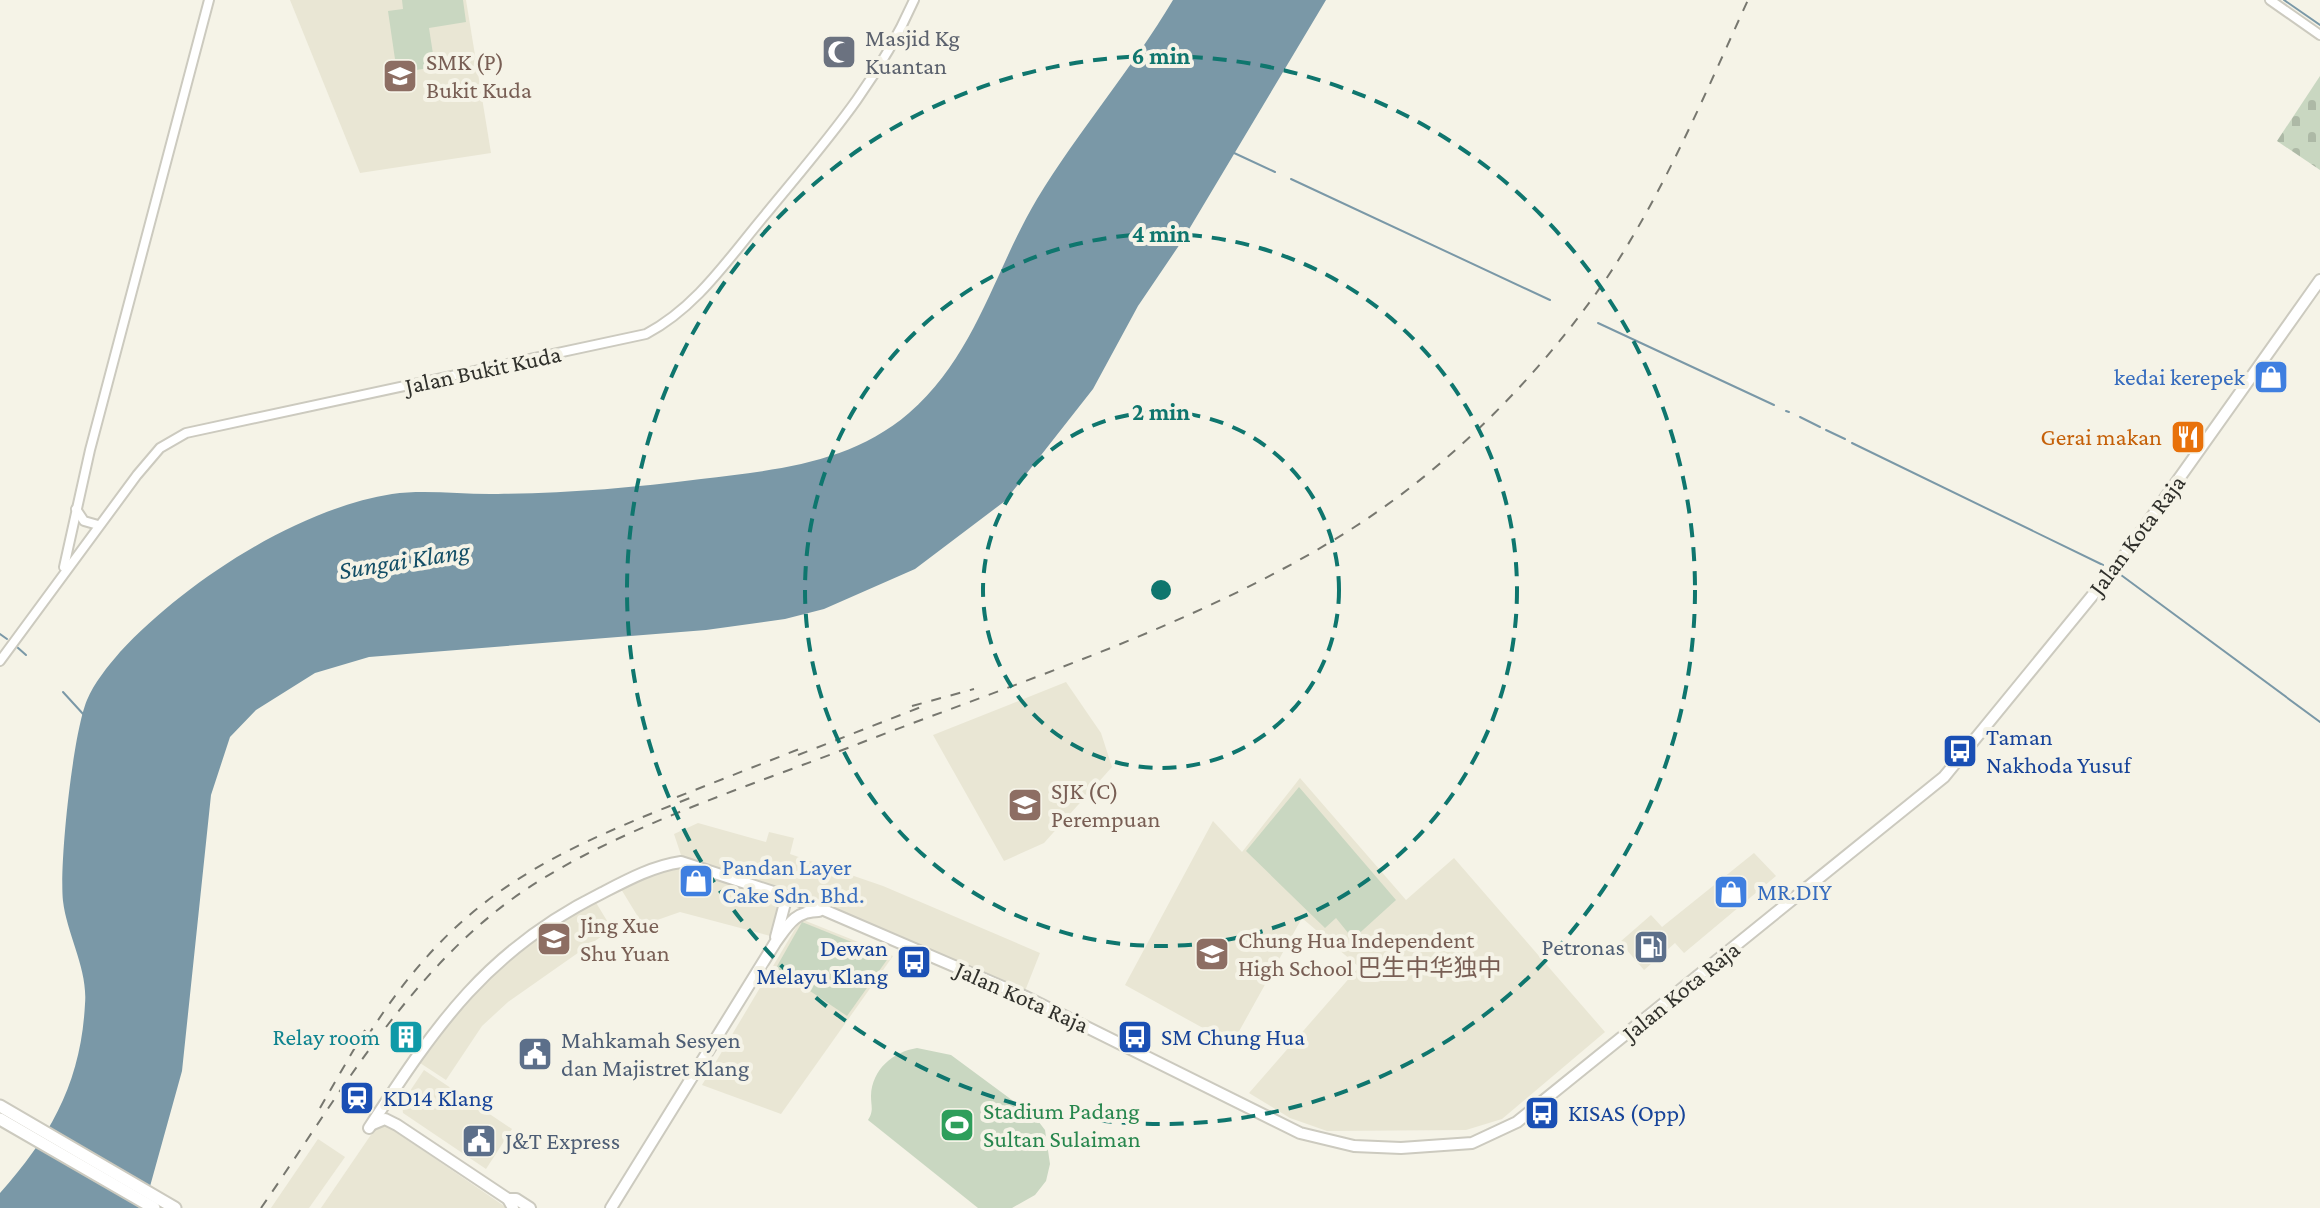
<svg xmlns="http://www.w3.org/2000/svg" width="2320" height="1208" font-family="'Crimson Pro','Noto Sans SC',serif">
	<defs>
		<pattern id="cemetery-stones" width="16" height="16" patternUnits="userSpaceOnUse" patternTransform="scale(2)"><rect width="16" height="16" fill="#c9d7c1"/><path d="M2 7V4a2 2 0 0 1 4 0v3zM10 15v-3a2 2 0 0 1 4 0v3z" fill="#adb9a6"/></pattern>
	</defs>
	<rect width="100%" height="100%" fill="#f5f3e7"/>
	<g fill="#e9e6d4">
		<path d="M 290,0 L 466,0 L 491,153 L 360,173 Z"/>
		<path d="M 1066,682 L 1101,733 L 1112,767 L 1044,843 L 1004,861 L 933,735 Z"/>
		<path d="M 1300,778 L 1406,900 L 1454,858 L 1605,1032 L 1502,1119 L 1466,1130 L 1327,1131 L 1290,1118 L 1249,1093 L 1359,967 L 1302,918 L 1232,1044 L 1125,985 L 1213,821 L 1242,852 Z"/>
		<path d="M 698,823 L 766,842 L 769,832 L 794,838 L 790,854 L 883,886 L 1040,953 L 1025,991 L 813,900 L 682,858 L 674,834 Z"/>
		<path d="M 1754,853 L 1776,876 L 1684,953 L 1675,943 L 1644,970 L 1620,942 L 1651,915 L 1662,927 Z"/>
		<path d="M 680,867 L 779,897 L 782,904 L 774,937 L 680,912 L 643,925 L 621,889 L 663,870 Z"/>
		<path d="M 595,901 L 612,929 L 508,1002 L 482,1026 L 446,1080 L 420,1063 L 469,994 L 532,940 Z"/>
		<path d="M 801,919 L 893,956 L 781,1114 L 702,1085 Z"/>
		<path d="M 424,1070 L 512,1129 L 486,1169 L 403,1113 L 402,1103 Z"/>
		<path d="M 379,1123 L 383,1123 L 507,1208 L 321,1208 Z"/>
		<path d="M 318,1139 L 345,1157 L 309,1208 L 271,1208 Z"/>
	</g>
	<path fill="url(#cemetery-stones)" d="M 2320,76 L 2320,170 L 2277,141 Z"/>
	<g fill="#c9d7c1">
		<path d="M 402,0 L 463,0 L 466,22 L 429,28 L 435,67 L 397,73 L 388,11 L 403,9 Z"/>
		<path d="M 1299,787 L 1396,900 L 1353,939 L 1336,918 L 1325,928 L 1246,851 Z"/>
		<path d="M 802,922 L 889,957 L 847,1016 L 776,968 Z"/>
		<path d="M 917,1048 L 951,1055 L 1035,1117 L 1045,1130 L 1050,1164 L 1046,1181 L 1035,1195 L 1012,1208 L 978,1208 L 868,1120 C 874,1110 871,1107 871,1096 C 872,1069 893,1052 917,1048 Z"/>
	</g>
	<path fill="#7a98a7" d="M 1173,0 L 1326,0 L 1182,241 L 1138,306 L 1093,389 L 1005,501 L 915,569 L 824,609 L 785,619 L 706,630 L 369,657 L 315,673 L 256,710 L 230,737 L 211,795 L 182,1071 L 144,1208 L 0,1208 L 0,1193 C 51,1136 81,1082 85,1004 C 88,969 67,935 63,901 C 59,864 73,733 87,700 C 94,683 108,666 120,652 C 185,582 297,509 392,494 C 426,489 464,495 498,494 C 567,493 633,488 701,479 C 774,470 850,464 909,413 C 976,355 994,271 1037,199 C 1079,130 1132,69 1173,0 Z"/>
	<g fill="none" stroke-linecap="round" stroke-linejoin="round">
		<g stroke="#7a98a7" stroke-width="2">
			<path d="M 2284,0 L 2320,25"/>
			<path d="M 1232,152 L 1275,172"/>
			<path d="M 1291,179 L 1550,300"/>
			<path d="M 1598,323 L 1774,405"/>
			<path d="M 1786,411 L 1789,412"/>
			<path d="M 1800,417 L 1820,427"/>
			<path d="M 1826,430 L 1845,439"/>
			<path d="M 1852,443 L 2103,565"/>
			<path d="M 2121,575 L 2320,722"/>
			<path d="M 0,634 L 7,639"/>
			<path d="M 17,647 L 26,655"/>
			<path d="M 63,692 L 84,715"/>
		</g>
		<g stroke="#cccabf" stroke-width="12">
			<g id="minor">
				<path d="M 2270,0 L 2320,35"/>
				<path d="M 76,509 L 84,521 L 98,525"/>
				<path d="M 64,567 L 90,450 L 209,0"/>
				<path d="M 0,661 L 137,475 L 160,448 L 186,433 L 646,334 C 697,307 728,259 765,215 C 824,143 876,86 914,0"/>
			</g>
		</g>
		<g stroke="#cccabf" stroke-width="14">
			<g id="major">
				<path d="M 776,937 L 785,903 L 781,893"/>
				<path d="M 373,1124 L 385,1119 L 397,1125 L 508,1199 L 513,1208"/>
				<path d="M 369,1128 C 437,1024 487,950 602,893 C 627,880 653,866 681,862 L 810,904 L 1026,997 L 1300,1133 L 1354,1146 L 1401,1148 L 1472,1143 L 1517,1122 L 1944,777 L 2119,563 L 2320,280"/>
				<path d="M 508,1199 L 516,1199 L 530,1208"/>
				<path d="M 611,1208 L 775,943 C 788,925 795,911 819,911"/>
			</g>
		</g>
		<g stroke="#cccabf" stroke-width="15">
			<g id="highway">
				<path d="M 0,1106 L 175,1208"/>
				<path d="M 0,1119 L 154,1208"/>
			</g>
		</g>
		<use href="#minor" stroke="#fff" stroke-width="8"/>
		<use href="#major" stroke="#fff" stroke-width="10"/>
		<use href="#highway" stroke="#fff" stroke-width="11"/>
		<g stroke="#77776f" stroke-width="2" stroke-dasharray="10 10" stroke-linecap="butt">
			<path d="M 912,706 L 974,689"/>
			<path d="M 798,755 L 921,707"/>
			<path d="M 677,797 L 807,746"/>
			<path d="M 367,1037 C 456,897 541,857 690,798"/>
			<path d="M 320,1108 L 368,1025"/>
			<path d="M 261,1208 C 334,1103 401,984 504,905 C 597,834 748,787 858,744 C 1023,680 1204,623 1353,528 C 1450,466 1536,379 1602,285 C 1662,197 1704,96 1748,0"/>
		</g>
	</g>
	<g fill="none" stroke="#0f766e" stroke-width="4" stroke-dasharray="14 10">
		<circle cx="1161" cy="590" r="178"/>
		<circle cx="1161" cy="590" r="356"/>
		<circle cx="1161" cy="590" r="534"/>
	</g>
	<defs>
		<g id="mosque-square" transform="scale(1.8)"><rect x="-9" y="-9" width="18" height="18" rx="4" fill="#6b7280" stroke="#f5f3e7"/><path d="M3.5-4.9A6 6 0 1 0 3.5 4.9A5 5 0 1 1 3.5-4.9Z" fill="#fff"/></g>
		<g id="school-square" transform="scale(1.8)"><rect x="-9" y="-9" width="18" height="18" rx="4" fill="#8d6e63" stroke="#f5f3e7"/><path d="M0-5L7-2L0 1L-7-2ZM-4 1L0 2.5L4 1V4Q0 6-4 4Z" fill="#fff"/></g>
		<g id="shop-square" transform="scale(1.8)"><rect x="-9" y="-9" width="18" height="18" rx="4" fill="#3f7fe0" stroke="#f5f3e7"/><path d="M-5-2.5h2.3a2.7 3.5 0 0 1 5.4 0H5L5.5 6h-11ZM-1.5-2.5h3a1.5 2.3 0 0 0-3 0Z" fill="#fff"/></g>
		<g id="restaurant-square" transform="scale(1.8)"><rect x="-9" y="-9" width="18" height="18" rx="4" fill="#e8710a" stroke="#f5f3e7"/><path d="M-5-6h1v4h1v-4h1v4h1v-4h1v5L-1.5 .5V6h-2V.5L-5-1ZM5-6V6H3V1.5H1.5Q1.5-4 5-6Z" fill="#fff"/></g>
		<g id="bus-square" transform="scale(1.8)"><rect x="-9" y="-9" width="18" height="18" rx="4" fill="#1a4fb4" stroke="#f5f3e7"/><path d="M-5-6H5V4H4V6H2V4H-2V6H-4V4H-5ZM-3.5-4V0h7V-4ZM-3.5 1.2v1.5H-2V1.2ZM2 1.2v1.5H3.5V1.2Z" fill="#fff"/></g>
		<g id="university-square" transform="scale(1.8)"><rect x="-9" y="-9" width="18" height="18" rx="4" fill="#8d6e63" stroke="#f5f3e7"/><path d="M0-5L7-2L0 1L-7-2ZM-4 1L0 2.5L4 1V4Q0 6-4 4Z" fill="#fff"/></g>
		<g id="fuel-square" transform="scale(1.8)"><rect x="-9" y="-9" width="18" height="18" rx="4" fill="#5c6f8a" stroke="#f5f3e7"/><path d="M-5.5-6h7V0h2V4h1.3V-2.5L3-4.5l.8-.8L6-3V5H2.5V1h-1V6h-7ZM-4.2-4.7v3.2H.2V-4.7Z" fill="#fff"/></g>
		<g id="building-square" transform="scale(1.8)"><rect x="-9" y="-9" width="18" height="18" rx="4" fill="#0f9aa8" stroke="#f5f3e7"/><path d="M-4-6H4V6H1V3H-1V6H-4ZM-2.5-4.3h1.7v1.8h-1.7ZM.8-4.3h1.7v1.8H.8ZM-2.5-1h1.7V.8h-1.7ZM.8-1h1.7V.8H.8Z" fill="#fff"/></g>
		<g id="civic-square" transform="scale(1.8)"><rect x="-9" y="-9" width="18" height="18" rx="4" fill="#5c6f8a" stroke="#f5f3e7"/><path d="M-.6-6.5H3V-4.5H.6V-3L4-1V1h2V6H-6V1h2V-1L-.6-3ZM-1.2 2.5V6h2.4V2.5Z" fill="#fff"/></g>
		<g id="station-square" transform="scale(1.8)"><rect x="-9" y="-9" width="18" height="18" rx="4" fill="#1a4fb4" stroke="#f5f3e7"/><path d="M-3-6H3Q5-6 5-4V2Q5 4 3 4L4.5 6H3L1.5 4h-3L-3 6H-4.5L-3 4Q-5 4-5 2V-4Q-5-6-3-6ZM-3.5-4v3h7v-3ZM-3.5 1v1.5H-2V1ZM2 1v1.5H3.5V1Z" fill="#fff"/></g>
		<g id="stadium-square" transform="scale(1.8)"><rect x="-9" y="-9" width="18" height="18" rx="4" fill="#2e9e5b" stroke="#f5f3e7"/><path d="M0-5a6.5 5 0 1 0 0 10a6.5 5 0 1 0 0-10ZM-3.5-1.8h7v3.6h-7Z" fill="#fff"/></g>
	</defs>
	<g fill-rule="evenodd">
		<use href="#mosque-square" x="839" y="52"/>
		<use href="#school-square" x="400" y="76"/>
		<use href="#shop-square" x="2271" y="377"/>
		<use href="#restaurant-square" x="2188" y="437"/>
		<use href="#bus-square" x="1960" y="751"/>
		<use href="#school-square" x="1025" y="805"/>
		<use href="#shop-square" x="696" y="881"/>
		<use href="#shop-square" x="1731" y="892"/>
		<use href="#university-square" x="554" y="939"/>
		<use href="#fuel-square" x="1651" y="947"/>
		<use href="#school-square" x="1212" y="954"/>
		<use href="#bus-square" x="914" y="962"/>
		<use href="#building-square" x="406" y="1037"/>
		<use href="#bus-square" x="1135" y="1037"/>
		<use href="#civic-square" x="535" y="1054"/>
		<use href="#station-square" x="357" y="1098"/>
		<use href="#bus-square" x="1542" y="1113"/>
		<use href="#stadium-square" x="957" y="1125"/>
		<use href="#civic-square" x="479" y="1141"/>
	</g>
	<g text-anchor="middle" stroke-width="8" stroke-linejoin="round" paint-order="stroke">
		<g font-size="24" fill="#5b616d" stroke="#f5f3e7" text-anchor="start">
			<text x="865" y="46">Masjid Kg<tspan x="865" dy="28">Kuantan</tspan></text>
		</g>
		<g font-size="24" fill="#785e54" stroke="#f5f3e7" text-anchor="start">
			<text x="426" y="70">SMK (P)<tspan x="426" dy="28">Bukit Kuda</tspan></text>
			<text x="1051" y="799">SJK (C)<tspan x="1051" dy="28">Perempuan</tspan></text>
			<text x="580" y="933">Jing Xue<tspan x="580" dy="28">Shu Yuan</tspan></text>
			<text x="1238" y="948">Chung Hua Independent<tspan x="1238" dy="28">High School 巴生中华独中</tspan></text>
		</g>
		<g font-size="24" fill="#30302b" stroke="#f5f3e7">
			<text transform="translate(483 370) rotate(-12)" y="8">Jalan Bukit Kuda</text>
			<text transform="translate(2137 535) rotate(-53)" y="8">Jalan Kota Raja</text>
			<text transform="translate(1681 991) rotate(-39)" y="8">Jalan Kota Raja</text>
			<text transform="translate(1022 997) rotate(24)" y="8">Jalan Kota Raja</text>
		</g>
		<g font-size="24" fill="#366cbe" stroke="#f5f3e7" text-anchor="start">
			<text x="2245" y="385" text-anchor="end">kedai kerepek</text>
			<text x="722" y="875">Pandan Layer<tspan x="722" dy="28">Cake Sdn. Bhd.</tspan></text>
			<text x="1757" y="900">MR.DIY</text>
		</g>
		<g font-size="24" fill="#c56008" stroke="#f5f3e7" text-anchor="end">
			<text x="2162" y="445">Gerai makan</text>
		</g>
		<g font-size="24" fill="#164399" stroke="#f5f3e7" text-anchor="start">
			<text x="1986" y="745">Taman<tspan x="1986" dy="28">Nakhoda Yusuf</tspan></text>
			<text x="888" y="956" text-anchor="end">Dewan<tspan x="888" dy="28">Melayu Klang</tspan></text>
			<text x="1161" y="1045">SM Chung Hua</text>
			<text x="383" y="1106">KD14 Klang</text>
			<text x="1568" y="1121">KISAS (Opp)</text>
		</g>
		<g font-size="24" fill="#4e5e75" stroke="#f5f3e7" text-anchor="start">
			<text x="1625" y="955" text-anchor="end">Petronas</text>
			<text x="561" y="1048">Mahkamah Sesyen<tspan x="561" dy="28">dan Majistret Klang</tspan></text>
			<text x="505" y="1149">J&amp;T Express</text>
		</g>
		<g font-size="24" fill="#0d838f" stroke="#f5f3e7" text-anchor="end">
			<text x="380" y="1045">Relay room</text>
		</g>
		<g font-size="24" fill="#27864d" stroke="#f5f3e7" text-anchor="start">
			<text x="983" y="1119">Stadium Padang<tspan x="983" dy="28">Sultan Sulaiman</tspan></text>
		</g>
		<g font-size="26" font-style="italic" fill="#134e66" stroke="#f5f3e7">
			<text transform="translate(404 560) rotate(-9)" y="9">Sungai Klang</text>
		</g>
	</g>
	<circle cx="1161" cy="590" r="12" fill="#0f766e" stroke="#f5f3e7" stroke-width="4"/>
	<g font-size="24" text-anchor="middle" font-weight="bold" fill="#0f766e" stroke="#f5f3e7" stroke-width="8" stroke-linejoin="round" paint-order="stroke">
		<text x="1161" y="64">6 min</text>
		<text x="1161" y="242">4 min</text>
		<text x="1161" y="420">2 min</text>
	</g>
</svg>
